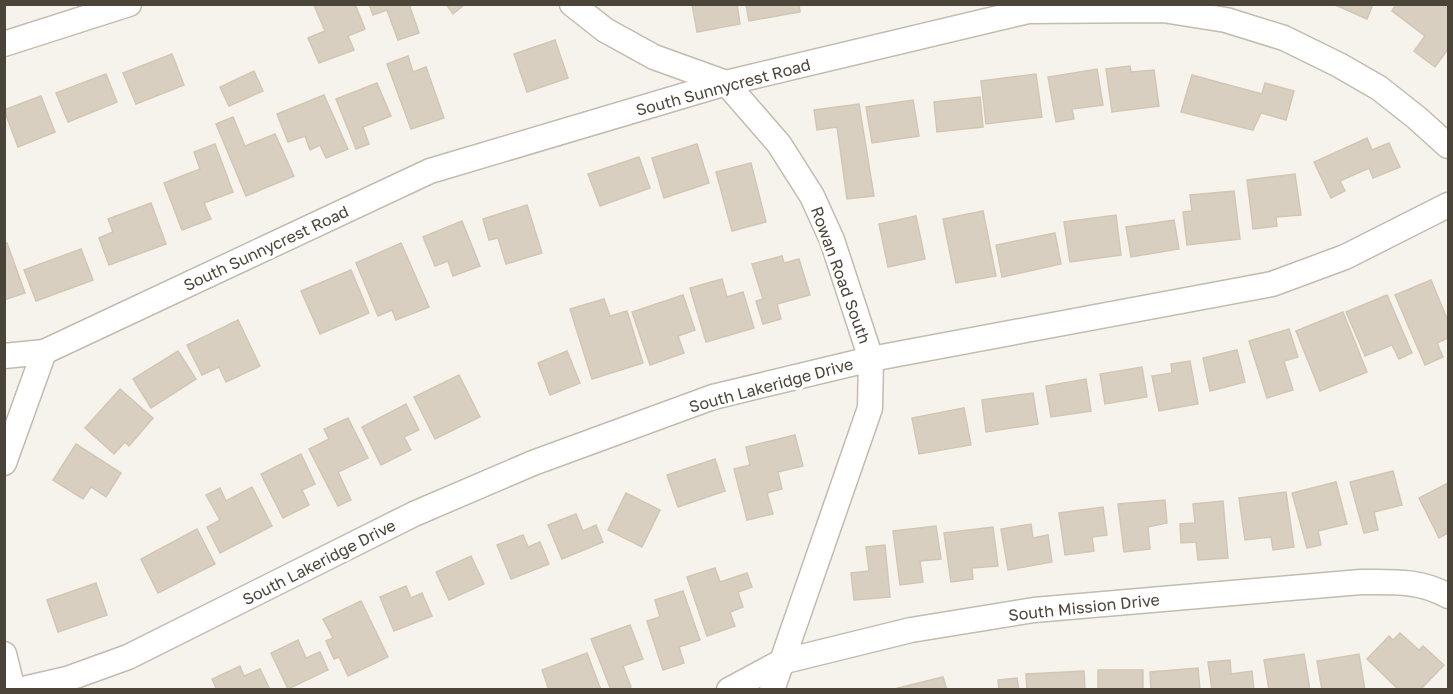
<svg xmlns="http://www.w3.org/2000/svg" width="1453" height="694" font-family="'Golos Text',sans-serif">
	<rect width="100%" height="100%" fill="#f6f3ec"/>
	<g fill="#d8cfc1" stroke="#d3c7b4" stroke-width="1.5">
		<path d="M 347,4 L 355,4 L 365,29 L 348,36 L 354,50 L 319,63 L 308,38 L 325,31 L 314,5 Z"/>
		<path d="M 369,4 L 409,4 L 419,33 L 398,40 L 387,10 L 373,15 Z"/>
		<path d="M 446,4 L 465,4 L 453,14 Z"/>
		<path d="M 692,4 L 737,4 L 740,24 L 697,32 Z"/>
		<path d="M 746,4 L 799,4 L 800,12 L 749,21 Z"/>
		<path d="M 1333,4 L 1373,4 L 1367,19 Z"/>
		<path d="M 1396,4 L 1443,4 L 1448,9 L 1448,49 L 1435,67 L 1414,51 L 1425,36 L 1392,11 Z"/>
		<path d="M 555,40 L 568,78 L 527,92 L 514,54 Z"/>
		<path d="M 172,54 L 184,85 L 136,104 L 123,73 Z"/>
		<path d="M 408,56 L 413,72 L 426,67 L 444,118 L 411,129 L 387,64 Z"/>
		<path d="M 1130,66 L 1131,72 L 1154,70 L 1159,106 L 1112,112 L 1106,69 Z"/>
		<path d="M 1097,69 L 1103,105 L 1072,109 L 1074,119 L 1056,122 L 1048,77 Z"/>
		<path d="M 254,71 L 263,91 L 229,106 L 220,87 Z"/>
		<path d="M 106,74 L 117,102 L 68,122 L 56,93 Z"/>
		<path d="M 1036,74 L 1042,117 L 986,124 L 981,81 Z"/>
		<path d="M 1192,75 L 1262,94 L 1265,83 L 1294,91 L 1286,120 L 1261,113 L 1253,130 L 1181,112 Z"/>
		<path d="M 377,83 L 391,116 L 363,127 L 369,144 L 356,149 L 336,99 Z"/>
		<path d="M 324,95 L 348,149 L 326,158 L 320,145 L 310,150 L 305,136 L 288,142 L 277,114 Z"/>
		<path d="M 41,96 L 55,132 L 18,147 L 4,110 Z"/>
		<path d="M 980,97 L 983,127 L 937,132 L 934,102 Z"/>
		<path d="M 913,100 L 919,136 L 872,143 L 866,107 Z"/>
		<path d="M 859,104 L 874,196 L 847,199 L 837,127 L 817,130 L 814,110 Z"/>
		<path d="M 233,117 L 245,146 L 275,134 L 294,176 L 246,196 L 216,124 Z"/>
		<path d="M 1367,138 L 1372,150 L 1389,143 L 1400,167 L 1373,178 L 1369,168 L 1340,181 L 1345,191 L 1331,198 L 1314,162 Z"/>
		<path d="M 215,144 L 233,192 L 204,203 L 211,219 L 182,230 L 164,183 L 200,169 L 194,152 Z"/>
		<path d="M 697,144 L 709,183 L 664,198 L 652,158 Z"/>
		<path d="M 639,157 L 650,188 L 600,206 L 588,174 Z"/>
		<path d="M 751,163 L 766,222 L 732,231 L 716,172 Z"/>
		<path d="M 1295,174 L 1301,215 L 1276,217 L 1277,226 L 1253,229 L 1247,180 Z"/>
		<path d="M 1234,191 L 1240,239 L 1187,245 L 1183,212 L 1192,211 L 1190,195 Z"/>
		<path d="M 151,203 L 166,244 L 109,265 L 99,238 L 113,232 L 108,219 Z"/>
		<path d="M 527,205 L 542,253 L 506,264 L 498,238 L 489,240 L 483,219 Z"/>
		<path d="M 983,211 L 996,276 L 956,283 L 943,219 Z"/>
		<path d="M 1116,215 L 1121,255 L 1070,262 L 1064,222 Z"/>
		<path d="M 916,216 L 925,259 L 888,267 L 879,224 Z"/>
		<path d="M 1174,220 L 1179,249 L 1131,257 L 1126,227 Z"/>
		<path d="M 462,221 L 480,266 L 453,276 L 448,261 L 435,266 L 423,237 Z"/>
		<path d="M 1055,233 L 1061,264 L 1002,277 L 996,245 Z"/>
		<path d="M 7,243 L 25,293 L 4,300 L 4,244 Z"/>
		<path d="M 401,243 L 429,307 L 396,320 L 392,310 L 378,316 L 356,263 Z"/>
		<path d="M 81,249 L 93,280 L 36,301 L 24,270 Z"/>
		<path d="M 782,256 L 784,263 L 799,259 L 810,295 L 777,304 L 781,319 L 763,324 L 756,301 L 763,299 L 752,264 Z"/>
		<path d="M 351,270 L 369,313 L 320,334 L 301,291 Z"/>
		<path d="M 722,279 L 727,297 L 743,292 L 754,328 L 706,342 L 690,288 Z"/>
		<path d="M 1431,280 L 1448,321 L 1448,338 L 1437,343 L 1443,357 L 1425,365 L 1395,295 Z"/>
		<path d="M 683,295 L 695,330 L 678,336 L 684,353 L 650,365 L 632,312 Z"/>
		<path d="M 1387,295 L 1412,353 L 1399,359 L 1392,345 L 1365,356 L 1346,312 Z"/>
		<path d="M 604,299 L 610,316 L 627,311 L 643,363 L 592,379 L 570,309 Z"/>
		<path d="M 1343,312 L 1367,372 L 1320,391 L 1296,331 Z"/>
		<path d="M 238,320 L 260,366 L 226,382 L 219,367 L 202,375 L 187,345 Z"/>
		<path d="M 1289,329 L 1298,357 L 1284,361 L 1293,390 L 1267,398 L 1249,341 Z"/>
		<path d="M 1237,350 L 1245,382 L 1210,391 L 1203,358 Z"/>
		<path d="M 178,351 L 196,379 L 151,408 L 133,379 Z"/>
		<path d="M 567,351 L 580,383 L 550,395 L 538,363 Z"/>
		<path d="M 1190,361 L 1198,404 L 1159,411 L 1152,376 L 1172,373 L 1171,364 Z"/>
		<path d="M 1142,367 L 1147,397 L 1105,404 L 1100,374 Z"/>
		<path d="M 459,375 L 480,417 L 435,439 L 414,397 Z"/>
		<path d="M 1086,379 L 1091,411 L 1051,417 L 1046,386 Z"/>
		<path d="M 120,389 L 153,418 L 129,446 L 125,442 L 114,454 L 85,428 Z"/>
		<path d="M 1033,393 L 1038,424 L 986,432 L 982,400 Z"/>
		<path d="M 406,404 L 419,430 L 404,437 L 411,450 L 381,465 L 362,427 Z"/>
		<path d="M 964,408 L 971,445 L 919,454 L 912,418 Z"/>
		<path d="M 348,418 L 368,458 L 338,472 L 351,500 L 338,506 L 309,449 L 329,439 L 324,429 Z"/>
		<path d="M 795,435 L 803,466 L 778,472 L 782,489 L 767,493 L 773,514 L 747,520 L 734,469 L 750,465 L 746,447 Z"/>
		<path d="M 76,444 L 121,473 L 106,497 L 91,487 L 83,499 L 53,480 Z"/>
		<path d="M 301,454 L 315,484 L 302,490 L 309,505 L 283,518 L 261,474 Z"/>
		<path d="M 715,459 L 725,491 L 678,507 L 667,475 Z"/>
		<path d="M 1393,471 L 1402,505 L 1374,512 L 1378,530 L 1364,533 L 1350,482 Z"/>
		<path d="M 1336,482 L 1347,524 L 1318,531 L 1321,545 L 1307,548 L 1292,493 Z"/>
		<path d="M 1448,483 L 1448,533 L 1439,538 L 1419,498 Z"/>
		<path d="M 252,487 L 272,526 L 220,553 L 207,527 L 220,520 L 206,495 L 220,488 L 226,501 Z"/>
		<path d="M 1286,492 L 1294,547 L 1273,550 L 1271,537 L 1245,540 L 1239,498 Z"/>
		<path d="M 626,493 L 660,510 L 642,547 L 608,530 Z"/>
		<path d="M 1165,500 L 1167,523 L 1148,527 L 1150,549 L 1124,552 L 1118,504 Z"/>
		<path d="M 1223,501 L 1228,558 L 1198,560 L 1196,542 L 1181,543 L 1180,524 L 1195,523 L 1193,504 Z"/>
		<path d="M 1103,507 L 1107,535 L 1092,537 L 1094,551 L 1065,555 L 1059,513 Z"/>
		<path d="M 576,514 L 583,531 L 596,525 L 603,542 L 562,559 L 548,525 Z"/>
		<path d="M 1031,524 L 1033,538 L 1048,535 L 1052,562 L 1008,570 L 1001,529 Z"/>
		<path d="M 936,526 L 941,559 L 920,561 L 923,582 L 900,585 L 893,531 Z"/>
		<path d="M 993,527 L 998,566 L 972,568 L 973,579 L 951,582 L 944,533 Z"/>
		<path d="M 197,529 L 215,564 L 158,593 L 141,559 Z"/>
		<path d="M 523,535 L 528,547 L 540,542 L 549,564 L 511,579 L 497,545 Z"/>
		<path d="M 885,545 L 890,597 L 854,600 L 851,573 L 869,571 L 866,547 Z"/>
		<path d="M 471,556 L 484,584 L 449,600 L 436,572 Z"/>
		<path d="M 715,568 L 720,582 L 747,573 L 752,587 L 738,592 L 743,607 L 730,612 L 735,626 L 707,636 L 687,577 Z"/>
		<path d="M 96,583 L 107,615 L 58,632 L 47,600 Z"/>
		<path d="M 406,586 L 411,598 L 422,593 L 432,616 L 394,631 L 380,597 Z"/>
		<path d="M 683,591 L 700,640 L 679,647 L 684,663 L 663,670 L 647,621 L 660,617 L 655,600 Z"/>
		<path d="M 361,601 L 388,657 L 348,676 L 339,657 L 334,659 L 326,641 L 333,638 L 323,619 Z"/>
		<path d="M 630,625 L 643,659 L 623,666 L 631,687 L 625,690 L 611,690 L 591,639 Z"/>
		<path d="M 1400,633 L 1419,650 L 1423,646 L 1444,665 L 1420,690 L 1399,690 L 1367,659 L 1389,636 L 1393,640 Z"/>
		<path d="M 298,640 L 306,658 L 320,652 L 328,670 L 288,689 L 271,653 Z"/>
		<path d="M 587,653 L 601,690 L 549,690 L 542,670 Z"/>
		<path d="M 1304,654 L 1310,690 L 1269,690 L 1264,660 Z"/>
		<path d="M 1359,654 L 1365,690 L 1322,690 L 1317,661 Z"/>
		<path d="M 1230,660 L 1231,674 L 1252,671 L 1254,690 L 1212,690 L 1208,662 Z"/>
		<path d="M 240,666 L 244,676 L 260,669 L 270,690 L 217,690 L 212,679 Z"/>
		<path d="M 1198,668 L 1200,690 L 1151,690 L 1150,672 Z"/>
		<rect x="1098" y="670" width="45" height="20"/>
		<path d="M 1084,671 L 1085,690 L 1027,690 L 1026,674 Z"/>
		<path d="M 943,677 L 947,690 L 894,689 Z"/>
		<path d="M 1017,678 L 1019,690 L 999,690 L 998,680 Z"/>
	</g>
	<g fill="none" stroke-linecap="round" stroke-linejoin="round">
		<g stroke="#c2bbae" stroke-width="27">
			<g id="minor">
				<path d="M 572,4 L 605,30 L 654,57 L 726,83 L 779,144 L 812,196 L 832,240 L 871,359 L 870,408 L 772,690"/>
				<path d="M 4,44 L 129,4"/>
				<path d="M 4,356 L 44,352 L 430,171 L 726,83 L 1028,11 L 1163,10 L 1226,20 L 1284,38 L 1339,65 L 1379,88 L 1417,118 L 1448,146"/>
				<path d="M 4,463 L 44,352"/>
				<path d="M 4,654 L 13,690"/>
				<path d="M 19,690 L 67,679 L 128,657 L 414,514 L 533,463 L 713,397 L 871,359 L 1272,284 L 1345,257 L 1448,205"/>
				<path d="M 729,690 L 781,662 L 911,630 L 1034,610 L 1361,582 C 1392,582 1421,580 1448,596"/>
			</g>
		</g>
		<use href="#minor" stroke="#fff" stroke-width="24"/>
	</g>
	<g text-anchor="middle" stroke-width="6" stroke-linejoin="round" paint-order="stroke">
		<g font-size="16" fill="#4b4439" stroke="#fff">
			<text transform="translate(723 87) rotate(-15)" y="6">South Sunnycrest Road</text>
			<text transform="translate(266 248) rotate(-25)" y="6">South Sunnycrest Road</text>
			<text transform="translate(841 275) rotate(70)" y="6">Rowan Road South</text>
			<text transform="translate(771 385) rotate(-15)" y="6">South Lakeridge Drive</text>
			<text transform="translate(319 562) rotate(-27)" y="6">South Lakeridge Drive</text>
			<text transform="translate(1084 607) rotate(-6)" y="6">South Mission Drive</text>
		</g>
	</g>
	<rect width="1453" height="694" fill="none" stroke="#4b4439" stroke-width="12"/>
</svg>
